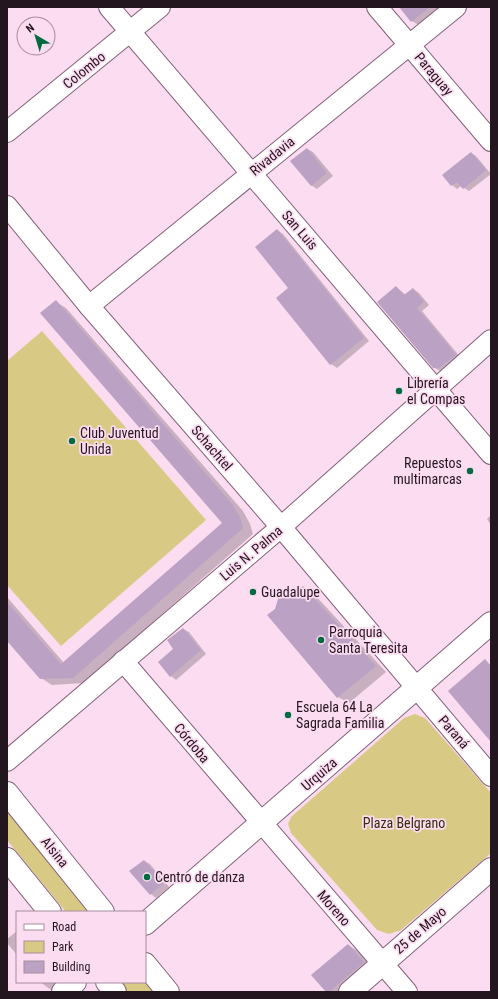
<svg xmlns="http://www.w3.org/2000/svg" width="498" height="999" font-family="'Roboto Condensed',sans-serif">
	<rect width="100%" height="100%" fill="#fcdcf1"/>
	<g fill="#d8ca85">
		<path d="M 42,331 L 206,520 L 61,646 L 7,585 L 7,361 Z"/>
		<path d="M 415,714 L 425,718 L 491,793 L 491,853 L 401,930 L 389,934 L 377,930 L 291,833 L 288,824 L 291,817 L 404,718 Z"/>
		<path d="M 7,807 L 94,912 L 66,912 L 7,840 Z"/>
		<path d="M 145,979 L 156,992 L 126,992 L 118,982 L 145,982 Z"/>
	</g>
	<g fill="#0003">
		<path d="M 400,7 L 451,7 L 427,30 L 412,21 Z"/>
		<path d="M 307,149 L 313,152 L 333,176 L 317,189 L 311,185 Z"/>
		<path d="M 471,153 L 476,156 L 491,174 L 469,191 L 461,186 L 457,189 L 452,185 Z"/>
		<path d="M 277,230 L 283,234 L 369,341 L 337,368 L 331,364 L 277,298 L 290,288 Z"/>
		<path d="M 396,287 L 406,295 L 413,289 L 419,293 L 429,305 L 422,311 L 461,358 L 445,371 L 440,371 L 433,367 Z"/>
		<path d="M 56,302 L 66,308 L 243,511 L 250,524 L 253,534 L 84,683 L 52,685 L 41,678 L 7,640 L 7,597 L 64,663 L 223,523 Z"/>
		<path d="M 491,515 L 491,525 L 487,519 Z"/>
		<path d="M 303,587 L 314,594 L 386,672 L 349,703 L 338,697 L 294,594 Z"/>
		<path d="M 183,629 L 189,632 L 206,654 L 176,680 L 171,676 L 175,649 Z"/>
		<path d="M 144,861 L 150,864 L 169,887 L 156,898 L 151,894 Z"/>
		<path d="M 17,931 L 17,955 L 7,943 L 7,939 Z"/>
		<path d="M 348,945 L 363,954 L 378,971 L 353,992 L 327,992 Z"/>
		<path d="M 40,982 L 73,982 L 54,992 Z"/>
	</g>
	<g fill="#bba1c3">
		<path d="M 399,7 L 430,7 L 411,22 Z"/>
		<path d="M 307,148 L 327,173 L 311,186 L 290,161 Z"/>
		<path d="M 471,152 L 486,170 L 463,189 L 457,182 L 451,186 L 442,175 Z"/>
		<path d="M 277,229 L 364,338 L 330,365 L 276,298 L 288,288 L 255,247 Z"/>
		<path d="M 396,286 L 404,295 L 413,288 L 424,302 L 417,308 L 456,355 L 439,368 L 433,368 L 377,302 Z"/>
		<path d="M 56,300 L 232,504 L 240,517 L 243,528 L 73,678 L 40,679 L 7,641 L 7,602 L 61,664 L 222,523 L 40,313 Z"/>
		<path d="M 303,586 L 376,666 L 337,698 L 267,615 L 275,609 L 279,596 L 287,593 L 294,593 Z"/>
		<path d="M 183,628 L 201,650 L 170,677 L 158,662 L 173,649 L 167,640 Z"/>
		<path d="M 485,659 L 491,666 L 491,742 L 448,691 Z"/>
		<path d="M 144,860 L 164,883 L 150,895 L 129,871 Z"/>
		<path d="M 348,944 L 364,962 L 329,992 L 326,992 L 311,975 Z"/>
	</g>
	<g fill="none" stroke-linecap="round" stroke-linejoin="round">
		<g stroke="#846179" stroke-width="22">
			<g id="street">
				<path d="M 109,7 L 491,454"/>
				<path d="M 377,7 L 491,141"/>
				<path d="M 7,132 L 160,7"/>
				<path d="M 7,206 L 89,306 L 281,527 L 491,776"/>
				<path d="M 89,306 L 456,7"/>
				<path d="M 123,661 L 407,992"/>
				<path d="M 7,761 L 281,527 L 491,340"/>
			</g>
		</g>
		<g stroke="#846179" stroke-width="24">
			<g id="secondary">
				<path d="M 7,793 L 103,912"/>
				<path d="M 7,859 L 50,912"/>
				<path d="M 145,924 L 491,623"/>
				<path d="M 145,964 L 168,992"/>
				<path d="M 107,982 L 115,992"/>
				<path d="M 63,992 L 75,982"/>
				<path d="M 350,992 L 491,869"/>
			</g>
		</g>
		<use href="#street" stroke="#fff" stroke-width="20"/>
		<use href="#secondary" stroke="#fff" stroke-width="22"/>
	</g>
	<g fill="#006a41" stroke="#fcdcf1" stroke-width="1.5">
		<circle cx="399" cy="391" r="4"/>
		<circle cx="72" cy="441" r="4"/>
		<circle cx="470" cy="471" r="4"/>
		<circle cx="253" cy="592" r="4"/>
		<circle cx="321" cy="640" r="4"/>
		<circle cx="288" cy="715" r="4"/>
		<circle cx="147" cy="877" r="4"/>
	</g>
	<g text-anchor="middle" stroke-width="3.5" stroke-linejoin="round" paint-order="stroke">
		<g font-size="14" fill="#24161f" stroke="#fcdcf1">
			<text transform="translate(84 70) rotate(-39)" y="5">Colombo</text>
			<text transform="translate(434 74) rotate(50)" y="5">Paraguay</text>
			<text transform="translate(272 156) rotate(-39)" y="5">Rivadavia</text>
			<text transform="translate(300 230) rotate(49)" y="5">San Luis</text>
			<text transform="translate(212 448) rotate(49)" y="5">Schachtel</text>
			<text transform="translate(251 553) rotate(-40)" y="5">Luis N. Palma</text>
			<text transform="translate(454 732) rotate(49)" y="5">Paraná</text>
			<text transform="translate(192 743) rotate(50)" y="5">Córdoba</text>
			<text transform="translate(319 774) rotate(-41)" y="5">Urquiza</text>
			<text transform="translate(55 852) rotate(51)" y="5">Alsina</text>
			<text transform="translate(334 908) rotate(49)" y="5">Moreno</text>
			<text transform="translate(420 930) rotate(-41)" y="5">25 de Mayo</text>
		</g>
		<g font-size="14" fill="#24161f" stroke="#fcdcf1" text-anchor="start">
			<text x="407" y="388">Librería<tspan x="407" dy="16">el Compas</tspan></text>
			<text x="80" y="438">Club Juventud<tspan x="80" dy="16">Unida</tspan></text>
			<text x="462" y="468" text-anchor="end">Repuestos<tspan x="462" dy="16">multimarcas</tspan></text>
			<text x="261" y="597">Guadalupe</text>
			<text x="329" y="637">Parroquia<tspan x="329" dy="16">Santa Teresita</tspan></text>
			<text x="296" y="712">Escuela 64 La<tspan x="296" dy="16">Sagrada Familia</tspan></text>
			<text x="155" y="882">Centro de danza</text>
		</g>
		<g font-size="14" fill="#342d0b" stroke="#fcdcf1">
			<text x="404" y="828">Plaza Belgrano</text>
		</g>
	</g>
	<rect width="498" height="999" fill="none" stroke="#24161f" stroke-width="16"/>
	<rect x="16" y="911" width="130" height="72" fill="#fcdcf1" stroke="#a68d9d"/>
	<rect x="24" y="924" width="20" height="6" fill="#ffffff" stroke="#a68d9d"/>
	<text x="52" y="931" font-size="12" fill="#24161f">Road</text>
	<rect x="24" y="941" width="20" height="12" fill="#d8ca85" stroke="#a68d9d"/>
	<text x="52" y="951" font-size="12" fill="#24161f">Park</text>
	<rect x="24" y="961" width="20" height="12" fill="#bba1c3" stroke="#a68d9d"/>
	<text x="52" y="971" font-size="12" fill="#24161f">Building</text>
	<g transform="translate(36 36) rotate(322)"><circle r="19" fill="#fcdcf1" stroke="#a68d9d"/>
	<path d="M0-3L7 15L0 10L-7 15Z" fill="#006a41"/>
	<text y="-6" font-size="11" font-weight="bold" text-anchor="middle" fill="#24161f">N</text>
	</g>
</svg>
